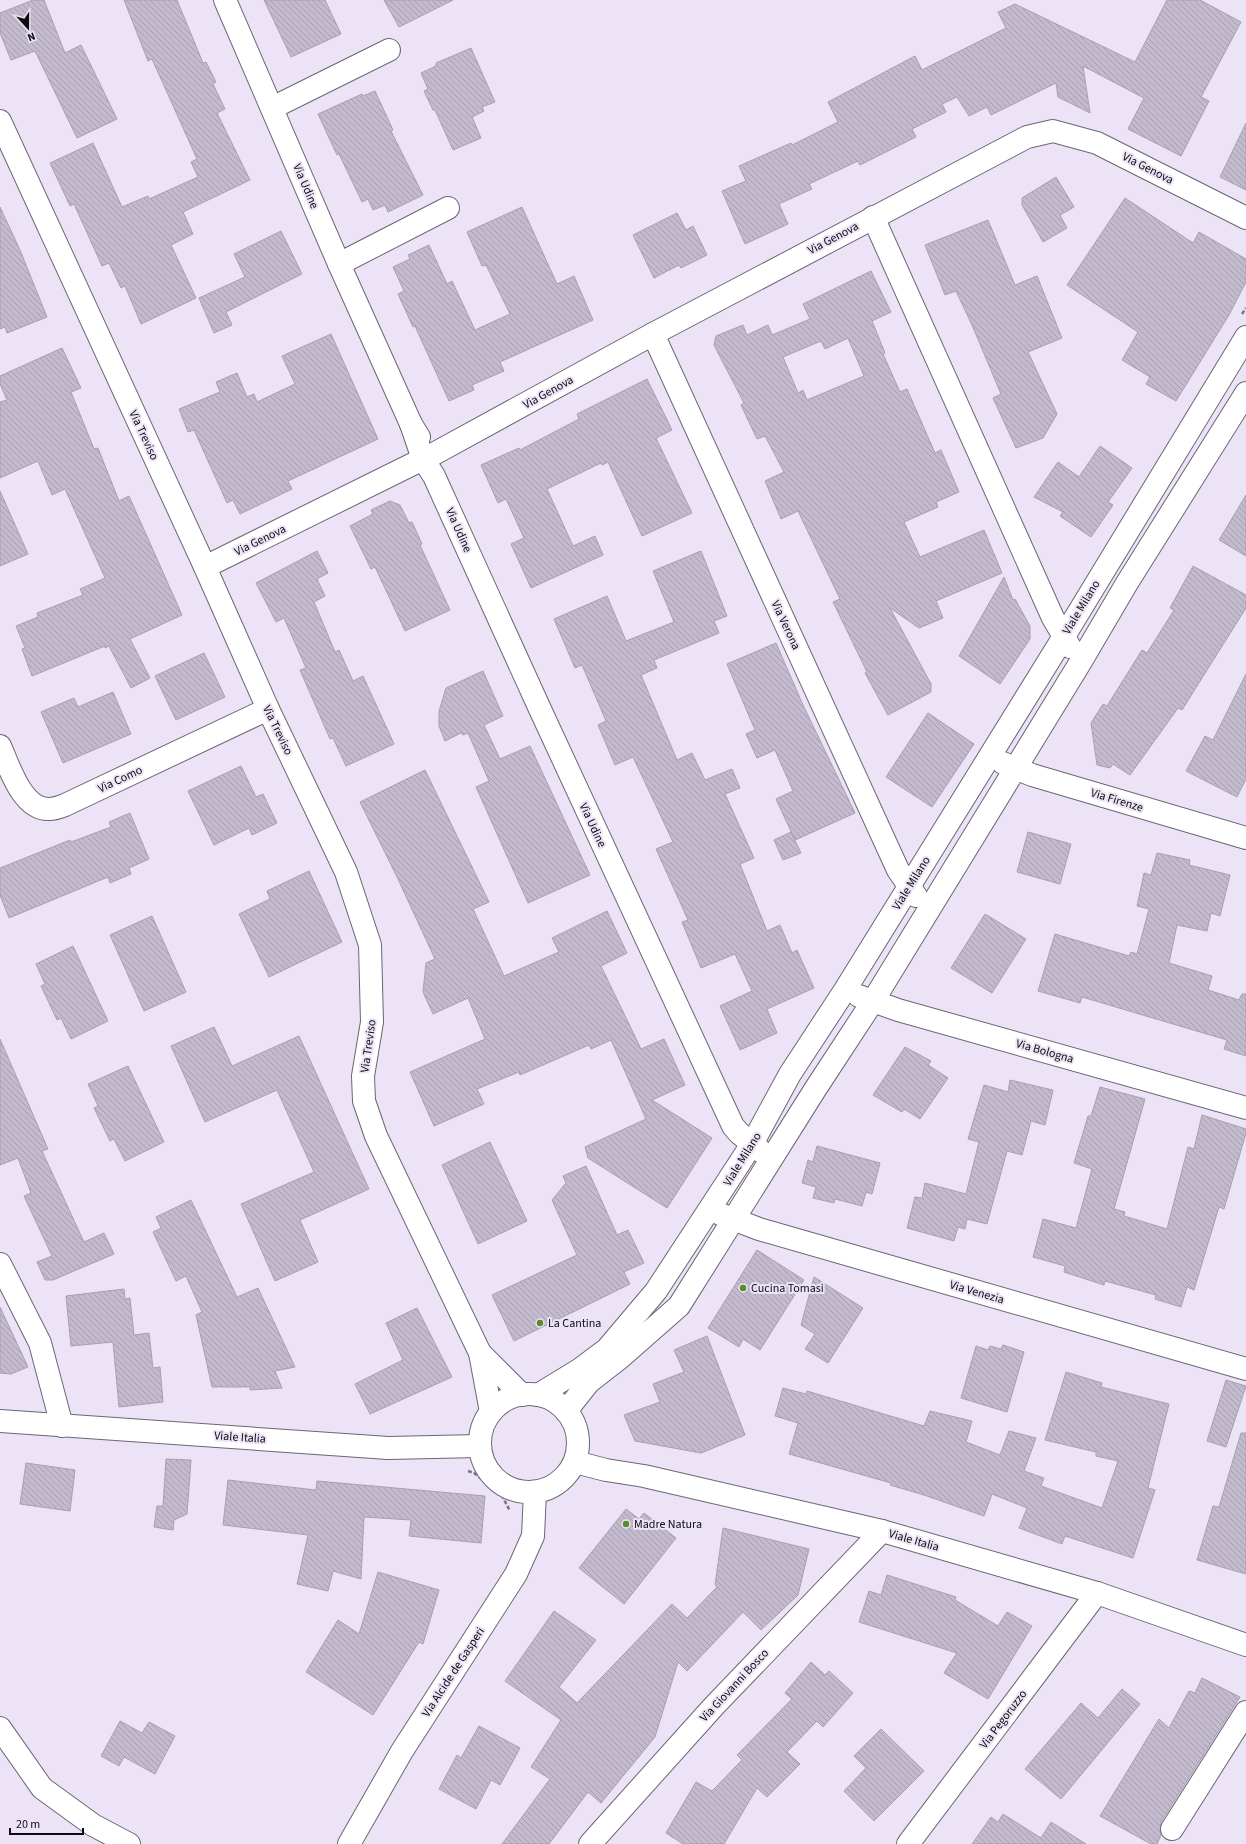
<svg xmlns="http://www.w3.org/2000/svg" width="1246" height="1844" font-family="'Source Sans 3',sans-serif">
	<defs>
		<pattern id="building-back-hatch" width="6" height="6" patternUnits="userSpaceOnUse"><rect width="6" height="6" fill="#c3bbcd"/><path d="M-1 5l2 2M0 0l6 6M5-1l2 2" fill="none" stroke="#a69faf"/></pattern>
	</defs>
	<rect width="100%" height="100%" fill="#ece4f6"/>
	<g fill="url(#building-back-hatch)" stroke="#a8a0b1" fill-rule="evenodd">
		<path d="M 33,0 L 44,0 L 65,53 L 81,45 L 117,119 L 77,138 L 35,51 L 11,60 L 0,33 L 0,13 Z"/>
		<path d="M 124,0 L 177,0 L 203,63 L 206,62 L 216,82 L 213,84 L 225,109 L 217,113 L 250,180 L 183,212 L 193,234 L 171,245 L 196,298 L 141,324 L 125,286 L 121,288 L 109,263 L 102,266 L 74,204 L 70,206 L 50,163 L 93,143 L 122,207 L 148,196 L 149,199 L 198,177 L 191,162 L 197,159 L 152,59 L 148,61 Z"/>
		<path d="M 264,0 L 325,0 L 341,34 L 291,57 Z"/>
		<path d="M 384,0 L 453,0 L 399,27 Z"/>
		<path d="M 1167,0 L 1200,0 L 1241,22 L 1201,97 L 1209,101 L 1181,156 L 1128,129 L 1144,98 L 1083,66 L 1090,113 L 1058,97 L 1056,83 L 991,115 L 987,107 L 969,116 L 957,97 L 942,104 L 946,112 L 912,129 L 916,137 L 860,165 L 858,161 L 809,184 L 812,189 L 779,204 L 788,224 L 745,244 L 722,191 L 746,181 L 739,166 L 791,143 L 792,145 L 838,122 L 828,102 L 915,56 L 922,70 L 1006,28 L 998,12 L 1015,4 L 1135,62 Z"/>
		<path d="M 471,48 L 495,102 L 482,107 L 484,111 L 472,117 L 481,138 L 453,150 L 435,110 L 433,110 L 424,91 L 428,89 L 421,73 L 436,66 L 436,63 Z"/>
		<path d="M 375,91 L 393,130 L 391,131 L 423,195 L 388,212 L 385,205 L 373,210 L 368,199 L 362,202 L 339,154 L 337,155 L 318,114 L 362,94 L 363,96 Z"/>
		<path d="M 1246,123 L 1246,190 L 1220,177 Z"/>
		<path d="M 1056,177 L 1074,207 L 1060,215 L 1067,228 L 1043,242 L 1022,205 L 1022,198 Z"/>
		<path d="M 1125,198 L 1193,243 L 1199,232 L 1246,259 L 1246,282 L 1229,315 L 1176,401 L 1146,384 L 1150,377 L 1122,360 L 1138,332 L 1067,285 Z"/>
		<path d="M 0,207 L 20,250 L 47,317 L 7,333 L 5,327 L 0,329 Z"/>
		<path d="M 522,207 L 557,284 L 574,276 L 593,320 L 500,362 L 504,371 L 472,385 L 474,390 L 449,401 L 415,326 L 413,327 L 398,294 L 404,291 L 393,267 L 410,259 L 408,255 L 429,245 L 447,284 L 452,281 L 475,330 L 510,314 L 486,265 L 482,266 L 467,232 Z"/>
		<path d="M 677,213 L 686,230 L 693,226 L 707,255 L 681,268 L 679,265 L 654,278 L 633,235 Z"/>
		<path d="M 988,220 L 1015,285 L 1037,276 L 1062,338 L 1028,352 L 1057,414 L 1043,438 L 1016,448 L 993,398 L 1001,394 L 972,325 L 956,291 L 945,295 L 925,245 Z"/>
		<path d="M 281,231 L 302,274 L 226,312 L 232,325 L 214,333 L 199,298 L 245,277 L 234,254 Z"/>
		<path d="M 871,271 L 891,312 L 872,321 L 885,353 L 883,354 L 900,392 L 907,389 L 935,453 L 941,450 L 959,492 L 936,502 L 938,507 L 904,522 L 920,557 L 984,530 L 1002,573 L 936,601 L 943,618 L 919,628 L 890,608 L 931,684 L 931,692 L 888,715 L 865,673 L 867,672 L 833,602 L 840,599 L 798,511 L 781,519 L 765,481 L 784,472 L 765,436 L 757,439 L 741,405 L 744,403 L 714,345 L 716,336 L 743,325 L 747,335 L 768,325 L 772,335 L 810,319 L 803,304 ZM 848,338 L 864,376 L 807,400 L 803,390 L 798,393 L 783,357 L 821,341 L 825,349 Z"/>
		<path d="M 331,334 L 378,439 L 288,481 L 292,489 L 240,514 L 233,500 L 227,503 L 194,430 L 188,432 L 179,409 L 220,392 L 216,382 L 237,373 L 247,397 L 254,394 L 257,402 L 295,384 L 282,356 Z"/>
		<path d="M 62,348 L 81,388 L 71,392 L 94,449 L 98,448 L 119,501 L 129,496 L 182,615 L 130,639 L 150,678 L 131,688 L 109,646 L 105,648 L 105,646 L 32,676 L 22,649 L 25,648 L 16,626 L 38,617 L 37,613 L 83,595 L 80,589 L 105,578 L 65,489 L 52,495 L 38,461 L 0,478 L 0,402 L 7,400 L 0,384 L 0,376 Z"/>
		<path d="M 647,379 L 672,430 L 656,438 L 692,513 L 642,536 L 608,462 L 602,465 L 601,463 L 547,489 L 573,546 L 595,536 L 603,555 L 531,588 L 511,544 L 524,538 L 506,499 L 498,503 L 481,465 L 519,448 L 520,450 L 579,419 L 577,414 Z"/>
		<path d="M 1100,446 L 1132,468 L 1108,502 L 1113,505 L 1091,537 L 1060,516 L 1063,512 L 1034,497 L 1058,462 L 1079,477 Z"/>
		<path d="M 0,491 L 28,554 L 0,566 Z"/>
		<path d="M 1246,495 L 1246,556 L 1219,540 Z"/>
		<path d="M 390,501 L 400,505 L 409,523 L 412,522 L 422,544 L 420,545 L 450,610 L 405,631 L 375,567 L 371,569 L 350,526 L 373,514 L 371,510 Z"/>
		<path d="M 317,551 L 328,573 L 317,579 L 325,596 L 314,602 L 335,652 L 339,650 L 353,681 L 363,676 L 394,744 L 346,766 L 333,738 L 330,739 L 300,670 L 306,668 L 284,618 L 276,622 L 256,583 Z"/>
		<path d="M 701,551 L 727,616 L 714,621 L 719,633 L 654,660 L 657,668 L 641,675 L 677,760 L 692,753 L 705,780 L 732,769 L 740,788 L 725,794 L 754,858 L 740,864 L 767,931 L 780,925 L 792,953 L 797,950 L 814,988 L 767,1009 L 777,1033 L 740,1050 L 720,1006 L 752,991 L 735,954 L 701,968 L 682,922 L 688,920 L 656,849 L 673,842 L 633,757 L 615,765 L 598,725 L 606,721 L 582,665 L 575,668 L 554,619 L 607,596 L 626,641 L 674,622 L 653,571 Z"/>
		<path d="M 1193,566 L 1246,595 L 1246,608 L 1182,710 L 1178,708 L 1130,775 L 1113,764 L 1110,768 L 1097,765 L 1091,723 L 1103,704 L 1107,706 L 1142,650 L 1147,653 L 1174,610 L 1170,608 Z"/>
		<path d="M 1004,577 L 1013,600 L 1015,599 L 1030,626 L 1030,639 L 1000,684 L 959,656 Z"/>
		<path d="M 776,643 L 803,705 L 855,813 L 795,840 L 776,799 L 793,791 L 775,750 L 757,758 L 746,734 L 755,730 L 727,664 Z"/>
		<path d="M 204,653 L 225,697 L 176,720 L 155,676 Z"/>
		<path d="M 483,671 L 503,716 L 484,725 L 500,759 L 530,746 L 590,875 L 528,903 L 476,787 L 489,781 L 468,733 L 463,735 L 461,733 L 445,741 L 439,726 L 439,711 L 446,688 Z"/>
		<path d="M 1246,674 L 1246,779 L 1237,797 L 1186,771 L 1205,736 L 1213,740 Z"/>
		<path d="M 113,692 L 131,734 L 63,763 L 41,712 L 74,698 L 78,707 Z"/>
		<path d="M 928,713 L 974,744 L 932,807 L 886,777 Z"/>
		<path d="M 241,766 L 256,797 L 263,794 L 277,823 L 252,835 L 249,828 L 214,845 L 188,791 Z"/>
		<path d="M 425,770 L 489,902 L 473,909 L 504,976 L 559,952 L 552,938 L 607,911 L 627,953 L 601,966 L 641,1049 L 664,1039 L 685,1085 L 652,1100 L 712,1138 L 667,1208 L 588,1158 L 585,1147 L 646,1119 L 611,1040 L 591,1049 L 589,1045 L 520,1075 L 519,1072 L 477,1089 L 484,1104 L 434,1126 L 410,1072 L 485,1039 L 468,998 L 433,1014 L 423,992 L 426,963 L 435,959 L 397,877 L 360,802 Z"/>
		<path d="M 130,813 L 149,859 L 129,868 L 131,874 L 110,883 L 108,877 L 9,918 L 0,895 L 0,868 L 70,840 L 71,842 L 111,827 L 109,822 Z"/>
		<path d="M 791,832 L 801,853 L 783,860 L 774,840 Z"/>
		<path d="M 1028,832 L 1071,844 L 1060,884 L 1017,872 Z"/>
		<path d="M 1157,853 L 1190,860 L 1189,865 L 1230,875 L 1220,916 L 1211,913 L 1207,931 L 1177,925 L 1169,963 L 1212,976 L 1208,990 L 1239,1000 L 1242,994 L 1246,994 L 1246,1056 L 1224,1049 L 1227,1040 L 1082,997 L 1080,1003 L 1038,991 L 1055,934 L 1129,956 L 1131,952 L 1137,954 L 1149,909 L 1137,906 L 1144,873 L 1151,875 Z"/>
		<path d="M 309,871 L 342,942 L 269,977 L 239,914 L 270,899 L 267,891 Z"/>
		<path d="M 985,914 L 1026,939 L 992,993 L 951,968 Z"/>
		<path d="M 152,916 L 186,992 L 144,1011 L 110,935 Z"/>
		<path d="M 73,946 L 108,1021 L 71,1039 L 61,1018 L 57,1020 L 41,986 L 45,984 L 36,964 Z"/>
		<path d="M 214,1027 L 232,1066 L 299,1036 L 369,1189 L 300,1220 L 318,1262 L 275,1281 L 241,1204 L 314,1172 L 277,1090 L 205,1122 L 171,1046 Z"/>
		<path d="M 0,1039 L 48,1149 L 42,1151 L 84,1242 L 104,1233 L 114,1254 L 53,1280 L 45,1280 L 37,1262 L 52,1256 L 24,1196 L 31,1193 L 18,1158 L 0,1165 Z"/>
		<path d="M 905,1047 L 931,1061 L 928,1065 L 948,1078 L 920,1119 L 904,1109 L 902,1112 L 873,1095 Z"/>
		<path d="M 128,1066 L 164,1142 L 125,1161 L 114,1139 L 110,1141 L 94,1108 L 98,1106 L 88,1084 Z"/>
		<path d="M 1010,1080 L 1053,1090 L 1045,1125 L 1031,1121 L 1022,1155 L 1007,1151 L 987,1224 L 967,1219 L 965,1229 L 958,1227 L 954,1241 L 907,1228 L 915,1197 L 922,1198 L 925,1183 L 966,1194 L 979,1142 L 968,1139 L 984,1085 L 1008,1092 Z"/>
		<path d="M 1100,1087 L 1145,1099 L 1114,1209 L 1125,1212 L 1124,1216 L 1167,1229 L 1188,1147 L 1194,1149 L 1202,1115 L 1246,1129 L 1246,1133 L 1224,1209 L 1219,1207 L 1194,1290 L 1187,1287 L 1181,1307 L 1155,1299 L 1156,1295 L 1105,1281 L 1104,1285 L 1064,1272 L 1065,1266 L 1033,1257 L 1043,1219 L 1076,1228 L 1092,1169 L 1074,1163 L 1088,1116 L 1091,1116 Z"/>
		<path d="M 490,1142 L 527,1221 L 478,1244 L 442,1165 Z"/>
		<path d="M 817,1146 L 880,1163 L 872,1194 L 866,1192 L 862,1206 L 835,1199 L 834,1203 L 813,1198 L 816,1187 L 802,1183 L 808,1160 L 813,1162 Z"/>
		<path d="M 586,1166 L 617,1235 L 628,1230 L 644,1263 L 624,1272 L 630,1284 L 514,1341 L 492,1295 L 577,1255 L 552,1200 L 566,1183 L 563,1176 Z"/>
		<path d="M 191,1200 L 237,1297 L 258,1288 L 295,1367 L 275,1371 L 282,1388 L 250,1390 L 250,1387 L 212,1387 L 196,1315 L 202,1312 L 186,1276 L 176,1281 L 153,1232 L 161,1228 L 156,1217 Z"/>
		<path d="M 757,1250 L 804,1280 L 760,1350 L 743,1339 L 739,1347 L 708,1328 Z"/>
		<path d="M 814,1277 L 863,1308 L 828,1363 L 805,1349 L 815,1334 L 801,1325 Z"/>
		<path d="M 124,1289 L 125,1299 L 130,1298 L 134,1335 L 149,1333 L 153,1368 L 160,1367 L 163,1402 L 119,1407 L 113,1342 L 71,1346 L 66,1296 Z"/>
		<path d="M 0,1307 L 28,1367 L 11,1374 L 0,1373 Z"/>
		<path d="M 417,1308 L 452,1377 L 370,1414 L 355,1384 L 403,1360 L 386,1323 Z"/>
		<path d="M 707,1336 L 745,1435 L 701,1453 L 635,1441 L 624,1415 L 660,1402 L 653,1384 L 684,1372 L 674,1350 Z"/>
		<path d="M 1003,1345 L 1024,1352 L 1007,1412 L 961,1398 L 976,1346 L 988,1350 L 990,1346 L 1001,1349 Z"/>
		<path d="M 1066,1372 L 1102,1383 L 1101,1387 L 1169,1404 L 1148,1488 L 1155,1490 L 1133,1558 L 1065,1536 L 1062,1544 L 1019,1528 L 1027,1508 L 992,1494 L 984,1516 L 924,1495 L 890,1485 L 891,1483 L 789,1454 L 798,1423 L 775,1416 L 783,1388 L 806,1394 L 807,1391 L 924,1426 L 930,1411 L 972,1421 L 966,1442 L 1000,1455 L 1009,1431 L 1036,1438 L 1024,1471 L 1044,1478 L 1041,1486 L 1102,1508 L 1118,1461 L 1096,1456 L 1096,1452 L 1045,1440 Z"/>
		<path d="M 1226,1380 L 1246,1386 L 1226,1447 L 1207,1441 Z"/>
		<path d="M 1241,1433 L 1246,1433 L 1246,1574 L 1197,1560 L 1213,1506 L 1219,1507 Z"/>
		<path d="M 166,1459 L 191,1460 L 187,1514 L 174,1520 L 173,1530 L 154,1527 L 157,1506 L 163,1506 Z"/>
		<path d="M 26,1463 L 75,1470 L 70,1511 L 20,1504 Z"/>
		<path d="M 228,1480 L 316,1490 L 317,1481 L 485,1496 L 481,1543 L 409,1536 L 411,1520 L 364,1517 L 361,1579 L 333,1571 L 328,1591 L 297,1584 L 308,1535 L 223,1525 Z"/>
		<path d="M 626,1509 L 639,1519 L 644,1513 L 676,1538 L 624,1604 L 579,1568 Z"/>
		<path d="M 723,1528 L 809,1549 L 798,1595 L 761,1630 L 743,1612 L 687,1671 L 678,1662 L 655,1737 L 601,1803 L 588,1792 L 549,1844 L 502,1844 L 550,1779 L 531,1767 L 561,1720 L 505,1681 L 554,1611 L 596,1640 L 559,1687 L 577,1703 L 672,1604 L 687,1618 L 717,1587 L 715,1585 Z"/>
		<path d="M 378,1572 L 439,1590 L 423,1644 L 419,1642 L 373,1715 L 306,1672 L 338,1620 L 359,1634 Z"/>
		<path d="M 887,1575 L 956,1597 L 955,1600 L 998,1626 L 1007,1612 L 1032,1626 L 988,1699 L 944,1673 L 957,1653 L 859,1622 L 869,1591 L 881,1595 Z"/>
		<path d="M 811,1662 L 825,1675 L 829,1671 L 853,1693 L 823,1727 L 817,1721 L 787,1752 L 800,1764 L 767,1797 L 757,1788 L 724,1844 L 683,1844 L 666,1833 L 696,1782 L 712,1791 L 742,1760 L 737,1755 L 792,1699 L 785,1693 Z"/>
		<path d="M 1202,1678 L 1240,1697 L 1161,1822 L 1160,1829 L 1161,1835 L 1157,1844 L 1151,1844 L 1100,1816 L 1159,1719 L 1169,1728 L 1189,1691 L 1195,1693 Z"/>
		<path d="M 1122,1689 L 1140,1704 L 1061,1799 L 1025,1769 L 1081,1703 L 1098,1718 Z"/>
		<path d="M 120,1721 L 142,1733 L 149,1722 L 175,1736 L 155,1774 L 124,1757 L 119,1766 L 101,1756 Z"/>
		<path d="M 479,1726 L 520,1748 L 500,1785 L 491,1780 L 476,1809 L 439,1789 L 457,1755 L 461,1758 Z"/>
		<path d="M 881,1729 L 924,1771 L 874,1821 L 844,1791 L 866,1768 L 854,1756 Z"/>
		<path d="M 1003,1814 L 1041,1838 L 1051,1822 L 1086,1844 L 972,1844 L 991,1817 L 998,1822 Z"/>
	</g>
	<g fill="none" stroke-linecap="round" stroke-linejoin="round">
		<g stroke="#6c6574" stroke-width="24">
			<g id="street">
				<path d="M 225,0 L 339,264 L 411,424 L 419,437"/>
				<path d="M 272,108 L 389,50"/>
				<path d="M 0,121 L 205,567 L 268,709 L 346,872 L 370,945 L 372,1022 L 363,1076 L 364,1101 L 376,1136 L 480,1353 L 491,1412"/>
				<path d="M 873,217 L 1053,618 L 1070,647"/>
				<path d="M 339,264 L 448,208"/>
				<path d="M 653,334 L 898,870 L 916,896"/>
				<path d="M 411,424 L 423,459 L 434,476 L 539,707 L 733,1126 L 739,1133 L 762,1152"/>
				<path d="M 430,456 L 653,334 L 1027,137 L 1053,131 L 1097,143 L 1246,218"/>
				<path d="M 205,567 L 423,459"/>
				<path d="M 0,746 C 9,766 22,810 49,809 C 54,809 60,807 65,805 L 268,709"/>
				<path d="M 1003,763 L 1032,775 L 1246,838"/>
				<path d="M 859,996 L 898,1010 L 1246,1108"/>
				<path d="M 720,1214 L 759,1229 L 1246,1369"/>
				<path d="M 0,1264 L 40,1343 L 62,1426"/>
				<path d="M 480,1353 L 522,1395"/>
				<path d="M 538,1395 L 579,1370 L 607,1349 L 656,1291 L 752,1144 L 790,1074 L 845,990 L 1063,638 L 1246,337"/>
				<path d="M 566,1411 L 589,1382 L 621,1357 L 679,1306 L 816,1088 L 873,1001 L 1080,663 L 1127,583 L 1246,393"/>
				<path d="M 0,1728 L 42,1788 L 93,1825 L 129,1844"/>
				<path d="M 1172,1829 L 1246,1712"/>
				<path d="M 590,1844 L 714,1706 L 882,1531"/>
				<path d="M 908,1844 L 1097,1593"/>
			</g>
		</g>
		<g stroke="#6c6574" stroke-width="24">
			<g id="secondary">
				<circle cx="529" cy="1443" r="49"/>
				<path d="M 0,1421 L 388,1448 L 479,1446"/>
				<path d="M 575,1462 L 606,1470 L 644,1476 L 882,1531 L 1097,1593 L 1246,1645"/>
				<path d="M 349,1844 L 402,1751 L 516,1574 L 533,1536 L 535,1492"/>
			</g>
		</g>
		<g stroke="#7c7682" stroke-width="2.5" stroke-dasharray="4 2" stroke-linecap="butt">
			<path d="M 1242,314 L 1246,308"/>
			<path d="M 468,1471 L 474,1473 L 501,1494 L 510,1511"/>
		</g>
		<use href="#street" stroke="#fff" stroke-width="22"/>
		<use href="#secondary" stroke="#fff" stroke-width="22"/>
	</g>
	<g fill="#588f2a" stroke="#ece4f6" stroke-width="1.5">
		<circle cx="743" cy="1288" r="4"/>
		<circle cx="540" cy="1323" r="4"/>
		<circle cx="626" cy="1524" r="4"/>
	</g>
	<g text-anchor="middle" stroke-width="4" stroke-linejoin="round" paint-order="stroke">
		<g font-size="12" fill="#0d0a10" stroke="#ece4f6">
			<text transform="translate(1148 168) rotate(27)" y="4">Via Genova</text>
			<text transform="translate(306 186) rotate(67)" y="4">Via Udine</text>
			<text transform="translate(833 238) rotate(-28)" y="4">Via Genova</text>
			<text transform="translate(548 392) rotate(-29)" y="4">Via Genova</text>
			<text transform="translate(144 435) rotate(65)" y="4">Via Treviso</text>
			<text transform="translate(459 530) rotate(66)" y="4">Via Udine</text>
			<text transform="translate(260 540) rotate(-26)" y="4">Via Genova</text>
			<text transform="translate(1081 607) rotate(-59)" y="4">Viale Milano</text>
			<text transform="translate(786 625) rotate(65)" y="4">Via Verona</text>
			<text transform="translate(278 730) rotate(64)" y="4">Via Treviso</text>
			<text transform="translate(120 779) rotate(-25)" y="4">Via Como</text>
			<text transform="translate(1117 800) rotate(17)" y="4">Via Firenze</text>
			<text transform="translate(593 825) rotate(65)" y="4">Via Udine</text>
			<text transform="translate(911 883) rotate(-58)" y="4">Viale Milano</text>
			<text transform="translate(368 1046) rotate(-82)" y="4">Via Treviso</text>
			<text transform="translate(1045 1051) rotate(16)" y="4">Via Bologna</text>
			<text transform="translate(742 1159) rotate(-58)" y="4">Viale Milano</text>
			<text transform="translate(977 1292) rotate(16)" y="4">Via Venezia</text>
			<text transform="translate(240 1437) rotate(4)" y="4">Viale Italia</text>
			<text transform="translate(914 1540) rotate(16)" y="4">Viale Italia</text>
			<text transform="translate(453 1672) rotate(-57)" y="4">Via Alcide de Gasperi</text>
			<text transform="translate(734 1685) rotate(-47)" y="4">Via Giovanni Bosco</text>
			<text transform="translate(1003 1719) rotate(-53)" y="4">Via Pegoruzzo</text>
		</g>
		<g font-size="12" fill="#0d0a10" stroke="#ece4f6" text-anchor="start">
			<text x="751" y="1292">Cucina Tomasi</text>
			<text x="548" y="1327">La Cantina</text>
			<text x="634" y="1528">Madre Natura</text>
		</g>
	</g>
	<g transform="translate(28 28) rotate(159)" stroke="#ece4f6" stroke-width="3" paint-order="stroke">
	<path d="M0-3L7 15L0 10L-7 15Z" fill="#0d0a10"/>
	<text y="-6" font-size="11" font-weight="bold" text-anchor="middle" fill="#0d0a10">N</text>
	</g>
	<path d="M10 1828v6h73v-6" fill="none" stroke="#0d0a10" stroke-width="2"/>
	<text x="16" y="1828" font-size="12" fill="#0d0a10" stroke="#ece4f6" stroke-width="3" paint-order="stroke">20 m</text>
</svg>
